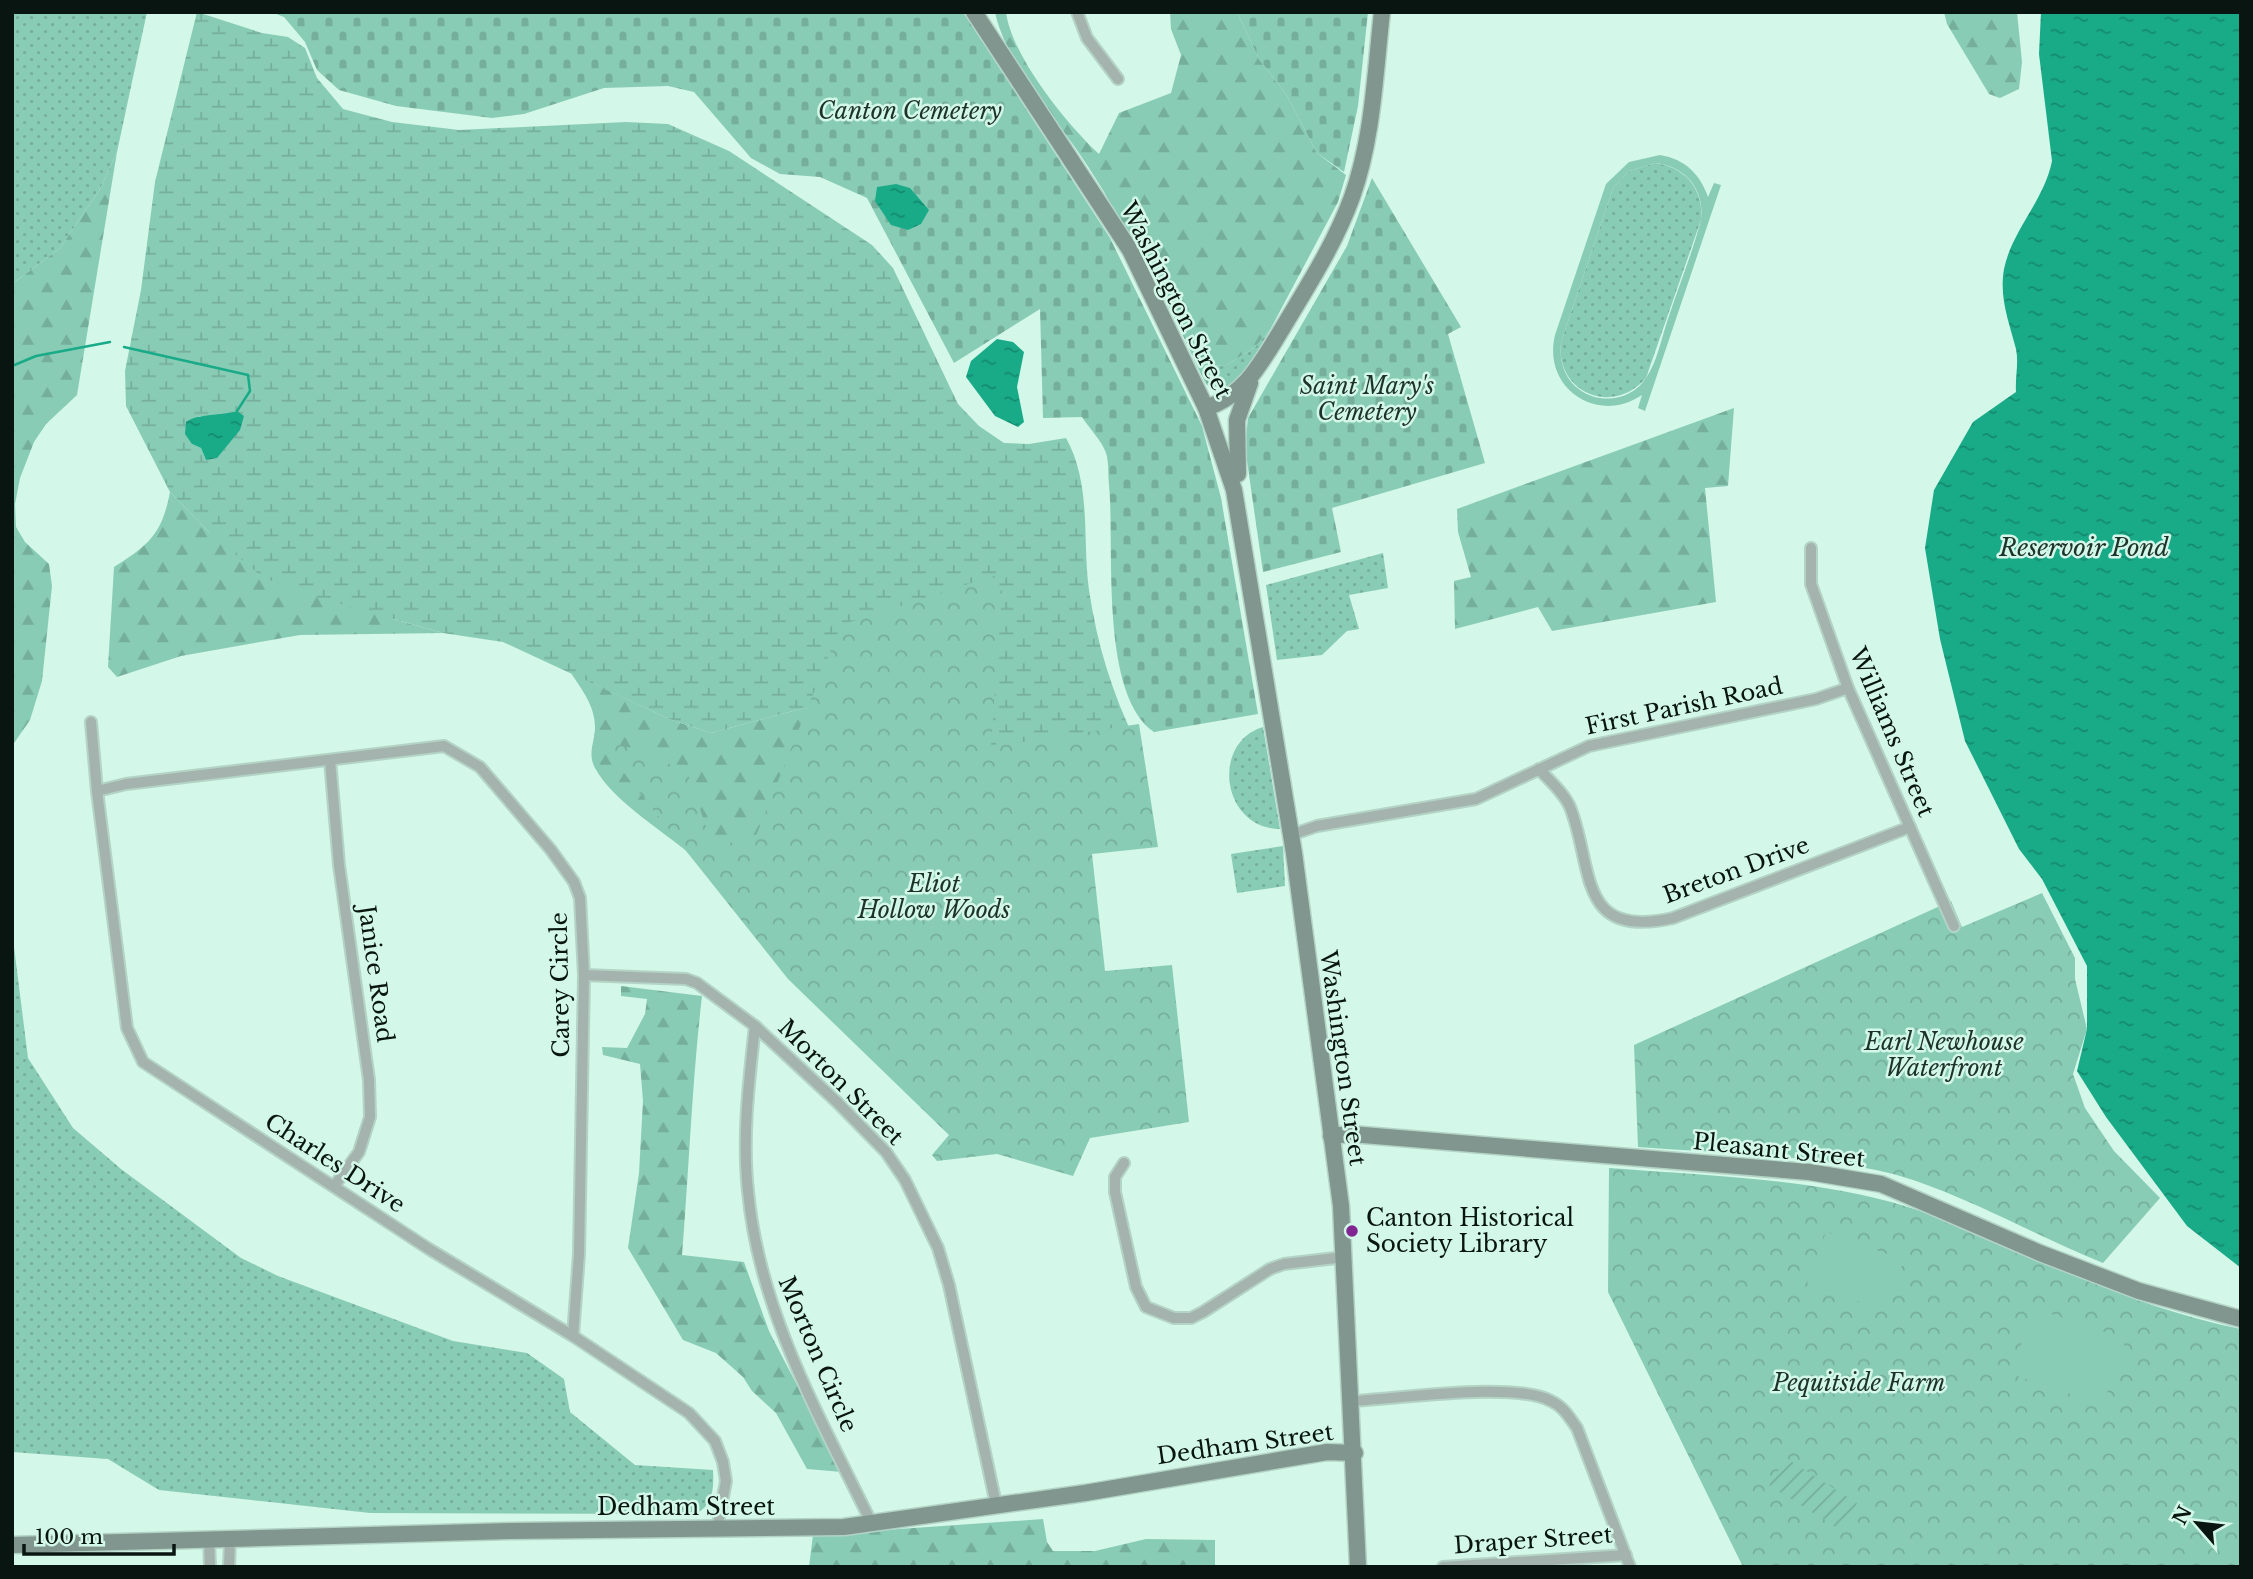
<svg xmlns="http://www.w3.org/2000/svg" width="2253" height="1579" font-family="'Libre Baskerville',serif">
	<defs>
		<pattern id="grass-dots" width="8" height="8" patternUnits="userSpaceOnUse" patternTransform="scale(1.75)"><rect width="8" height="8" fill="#89ccb5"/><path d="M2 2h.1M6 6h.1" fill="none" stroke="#75ae9b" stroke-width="1.8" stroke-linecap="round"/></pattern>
		<pattern id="forest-firs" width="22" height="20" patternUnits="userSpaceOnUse" patternTransform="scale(1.75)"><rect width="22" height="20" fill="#89ccb5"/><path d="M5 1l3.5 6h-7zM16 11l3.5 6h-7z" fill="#75ae9b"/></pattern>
		<pattern id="wetland-marsh" width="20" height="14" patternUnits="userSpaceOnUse" patternTransform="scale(1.75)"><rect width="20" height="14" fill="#89ccb5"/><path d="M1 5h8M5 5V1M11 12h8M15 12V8" fill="none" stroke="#75ae9b"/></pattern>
		<pattern id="cemetery-stones" width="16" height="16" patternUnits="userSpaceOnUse" patternTransform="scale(1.75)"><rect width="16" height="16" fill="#89ccb5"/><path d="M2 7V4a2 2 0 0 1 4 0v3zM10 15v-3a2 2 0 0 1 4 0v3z" fill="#75ae9b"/></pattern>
		<pattern id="park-crowns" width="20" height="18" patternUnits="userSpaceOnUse" patternTransform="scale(1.75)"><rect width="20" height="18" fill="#89ccb5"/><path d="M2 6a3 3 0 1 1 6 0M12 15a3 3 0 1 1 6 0" fill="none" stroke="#75ae9b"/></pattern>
		<pattern id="garden-furrows" width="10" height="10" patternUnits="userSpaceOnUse" patternTransform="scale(1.75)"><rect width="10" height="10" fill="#89ccb5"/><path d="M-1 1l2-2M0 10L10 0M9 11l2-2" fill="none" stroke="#75ae9b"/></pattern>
		<pattern id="water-ripples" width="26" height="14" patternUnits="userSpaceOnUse" patternTransform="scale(1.75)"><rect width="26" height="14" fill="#19ab88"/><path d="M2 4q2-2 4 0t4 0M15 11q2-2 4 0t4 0" fill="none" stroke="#148a6e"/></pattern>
	</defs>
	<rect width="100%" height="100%" fill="#d3f7e9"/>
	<g fill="url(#grass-dots)">
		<path d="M 12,12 L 147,12 L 117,152 L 100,189 L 60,248 L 12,284 Z"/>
		<path d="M 1655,163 C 1685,167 1704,189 1701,220 L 1646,378 C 1614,416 1555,394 1561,342 L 1613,188 L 1629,171 Z"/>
		<path d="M 1270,330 L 1249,365 L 1228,389 L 1214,389 L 1206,384 L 1197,366 L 1227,365 L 1255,347 Z"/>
		<path d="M 1383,553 L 1388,588 L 1349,595 L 1359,629 L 1347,631 L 1322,655 L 1277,660 L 1266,585 Z"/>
		<path d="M 1263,727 L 1280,829 C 1222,829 1210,743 1263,727 Z"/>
		<path d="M 1283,846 L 1285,886 L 1237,893 L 1231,854 Z"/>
		<path d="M 12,931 L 28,1058 L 73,1128 L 121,1169 L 241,1258 L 278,1276 L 453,1341 L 527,1353 L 564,1379 L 570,1412 L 635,1465 L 713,1470 C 714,1488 713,1506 695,1514 L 370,1513 L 159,1490 L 108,1459 L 12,1452 Z"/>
	</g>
	<g fill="url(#forest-firs)">
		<path d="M 995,12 L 1006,12 C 1011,55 1067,125 1099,154 L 1119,113 L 1171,93 L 1181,55 L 1171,29 L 1170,12 L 1237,12 L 1259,59 L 1286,94 L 1317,153 L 1346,175 L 1338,202 L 1270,330 L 1255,347 L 1227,365 L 1197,366 C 1167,298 1129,231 1089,168 C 1061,123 1005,63 995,12 Z"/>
		<path d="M 1944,12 L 2017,12 L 2022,62 L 2019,89 L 2000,98 L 1989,94 L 1947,24 Z"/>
		<path d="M 117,152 L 77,395 L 46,424 L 34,442 L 20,478 L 15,504 L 16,527 L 25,542 L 49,564 L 52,586 L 42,681 L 30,720 L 12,746 L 12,284 L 60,248 L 100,189 Z"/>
		<path d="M 1734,408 L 1728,486 L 1705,488 L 1716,602 L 1552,631 L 1538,607 L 1455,629 L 1454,581 L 1471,577 L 1458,532 L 1457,509 Z"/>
		<path d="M 170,492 L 209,532 L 393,619 L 443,633 L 300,635 L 181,656 L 117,677 L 108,667 L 114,567 C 149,545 162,534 170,492 Z"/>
		<path d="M 571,673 L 669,719 L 711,733 L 804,708 L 861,713 L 949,838 L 699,861 C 669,835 613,802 595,768 C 587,753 595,742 595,727 C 595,706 582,690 571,673 Z"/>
		<path d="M 621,986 L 702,996 C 692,1082 689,1169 682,1255 L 744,1262 L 769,1331 L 842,1472 L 807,1469 L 776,1413 L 752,1391 L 743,1377 L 716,1353 L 683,1340 L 628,1248 L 639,1173 L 643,1101 L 640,1064 L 603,1055 L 602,1047 L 627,1048 L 645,1014 L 647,999 L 621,996 Z"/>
		<path d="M 1043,1519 L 1047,1542 L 1053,1551 L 1095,1551 L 1146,1539 L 1215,1540 L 1215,1567 L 809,1567 L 813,1535 Z"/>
	</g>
	<path fill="url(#wetland-marsh)" fill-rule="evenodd" d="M 197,12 L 262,33 L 288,37 L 305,48 L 317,78 L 343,109 L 392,122 L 459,130 L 626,122 L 668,124 L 729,151 L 872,245 L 893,268 L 958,404 L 979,426 L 1004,443 L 1029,444 L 1066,438 C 1092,485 1082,539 1089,590 C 1097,644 1112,693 1136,742 L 1118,806 L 862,713 L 804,708 L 711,733 L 669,719 L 503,642 L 443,633 L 294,591 L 261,576 L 209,532 L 170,492 L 126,406 L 125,371 L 141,290 L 155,182 ZM 237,411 L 206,460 L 201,448 L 192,444 L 199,416 L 218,417 Z"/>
	<g fill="url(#cemetery-stones)">
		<path d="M 271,12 L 963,12 L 1110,238 L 1202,426 L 1221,498 L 1258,714 L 1154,732 C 1099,694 1115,547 1109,485 C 1108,475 1109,462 1106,453 C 1102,441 1089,428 1082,417 L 1043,418 L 1040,309 L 954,363 L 867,198 L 820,177 L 780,174 L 751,158 L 694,92 L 668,86 L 604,88 L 524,114 L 492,118 L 396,106 L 339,90 L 317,70 L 305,42 L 284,17 Z"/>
		<path d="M 1237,12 L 1368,12 L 1358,106 L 1344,172 L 1317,153 L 1286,94 L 1259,59 Z"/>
		<path d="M 1372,178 L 1461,327 L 1448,334 L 1485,463 L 1332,508 L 1341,552 L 1263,572 L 1245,447 L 1248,418 L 1347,246 Z"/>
	</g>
	<g fill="url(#park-crowns)">
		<path d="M 996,575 L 1002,592 L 991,747 L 1139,724 L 1158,847 L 1092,854 L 1105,971 L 1172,965 L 1189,1122 L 1090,1138 L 1073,1176 L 997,1154 L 937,1161 L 932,1155 L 949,1135 L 788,979 L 593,734 L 687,771 L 712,844 L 725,849 L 730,843 L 741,841 L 751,848 L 841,625 Z"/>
		<path d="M 2042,893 L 2075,958 L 2075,979 L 2087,1029 L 2073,1074 L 2085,1108 L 2114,1151 L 2160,1198 L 2103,1263 C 2032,1235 1949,1185 1876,1170 C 1799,1154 1717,1153 1638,1147 L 1634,1045 L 1951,901 L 1962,927 Z"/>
		<path d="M 1609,1168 C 1709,1176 1812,1178 1908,1207 C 1964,1224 2016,1250 2070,1273 C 2124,1297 2182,1317 2241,1329 L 2241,1567 L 1743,1567 L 1608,1292 Z"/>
	</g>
	<path fill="url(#garden-furrows)" d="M 1786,1458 L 1857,1503 L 1840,1530 L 1769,1485 Z"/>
	<g fill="#89ccb5" fill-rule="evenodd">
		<path d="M 1660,155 C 1685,159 1700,174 1708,197 L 1714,183 L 1721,185 L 1645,411 L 1638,408 L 1642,395 C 1598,425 1542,389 1555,335 L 1606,184 L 1629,162 ZM 1655,163 C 1685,166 1705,189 1701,220 C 1692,254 1678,288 1667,322 C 1661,340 1657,362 1646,378 C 1632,400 1601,405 1580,390 C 1564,379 1559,361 1561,342 L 1613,188 L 1629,171 Z"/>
		<path d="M 1826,1232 L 1904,1260 L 1885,1311 L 1807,1283 Z"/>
		<path d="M 2034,1308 L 2126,1339 L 2103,1405 L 2011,1374 Z"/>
	</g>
	<g fill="url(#water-ripples)">
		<path d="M 2041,12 L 2241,12 L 2241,1268 L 2187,1226 L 2106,1117 L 2077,1071 L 2087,1029 L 2087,966 L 2042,879 L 2019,849 L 1965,741 L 1940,639 L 1925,548 L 1934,490 L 1973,422 L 2016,392 C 2015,377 2019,363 2016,349 C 2009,322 1999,298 2004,269 C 2012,230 2044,201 2052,161 L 2039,54 Z"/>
		<path d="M 896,184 L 910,188 L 929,210 L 921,224 L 908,230 L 891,225 L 875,201 L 877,187 Z"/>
		<path d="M 997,339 L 1013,342 L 1024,352 L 1017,387 L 1024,422 L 1018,427 L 995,416 L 966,377 L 971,361 Z"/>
		<path d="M 237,411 L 244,416 L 240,430 L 217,458 L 206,460 L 201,448 L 192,444 L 185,434 L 186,422 C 198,413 222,416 237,411 Z"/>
	</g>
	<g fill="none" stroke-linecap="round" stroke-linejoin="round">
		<g stroke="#19ab88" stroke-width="2.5">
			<path d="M 124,347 L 248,375 L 250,391 L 237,411"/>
			<path d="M 12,366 L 36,356 L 110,342"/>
		</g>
		<g stroke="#b3d3c6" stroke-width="14">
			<g id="minor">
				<path d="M 1077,12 L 1087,38 L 1118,79"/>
				<path d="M 1811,548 L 1811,584 L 1848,688 L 1954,926"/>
				<path d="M 91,722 L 97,791 L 127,1028 L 143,1062 L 429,1249 L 573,1336 L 689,1413 L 715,1441 L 723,1462 L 726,1481 L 717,1529"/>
				<path d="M 330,760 L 339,865 L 369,1080 L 370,1117 L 359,1152 L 335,1185"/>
				<path d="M 1539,769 C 1550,781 1564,793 1570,807 C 1594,867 1576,940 1673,918 L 1910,827"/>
				<path d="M 97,791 L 126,784 L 444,746 L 480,767 L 551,850 L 574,882 L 580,898 L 584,975 L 579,1254 L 573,1336"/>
				<path d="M 1291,835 L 1317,826 L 1476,799 L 1589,746 L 1816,699 L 1848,688"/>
				<path d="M 584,975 L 686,979 L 697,983 L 755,1026 L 837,1102 L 886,1152 L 905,1180 L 938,1248 L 949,1285 L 996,1504"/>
				<path d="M 755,1026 C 749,1081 742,1136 748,1191 C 759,1312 820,1417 872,1524"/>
				<path d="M 1124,1163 L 1115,1177 L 1115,1192 L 1136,1287 L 1146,1307 L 1174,1318 L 1191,1318 L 1203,1312 L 1270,1269 L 1284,1264 L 1345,1257"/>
				<path d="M 1352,1401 C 1398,1399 1514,1381 1551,1401 C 1564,1407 1569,1417 1577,1428 L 1630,1567"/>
				<path d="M 209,1540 L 210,1567"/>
				<path d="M 229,1567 L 230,1540"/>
				<path d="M 1443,1567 L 1626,1555"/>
			</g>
		</g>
		<g stroke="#b3d3c6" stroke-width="19">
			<g id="secondary">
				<path d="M 974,12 L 1130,250 L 1206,408 L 1234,490 L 1294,853 L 1341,1206 L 1358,1567"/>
				<path d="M 1206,408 C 1245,395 1261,363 1282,329 C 1307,287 1335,244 1352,197 C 1373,138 1375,74 1382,12"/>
				<path d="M 1238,474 L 1237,420 L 1250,383"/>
				<path d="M 1331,1136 L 1351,1134 L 1809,1172 L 1881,1184 L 2040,1253 L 2139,1291 L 2241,1319"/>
				<path d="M 12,1545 L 511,1531 L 844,1527 L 1085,1493 L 1327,1452 L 1355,1453"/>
			</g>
		</g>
		<use href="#minor" stroke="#a4b3ad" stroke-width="10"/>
		<use href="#secondary" stroke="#80968e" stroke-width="16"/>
	</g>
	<circle fill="#802592" stroke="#d3f7e9" stroke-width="2.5" cx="1352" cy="1231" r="7"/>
	<g text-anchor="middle" stroke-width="5" stroke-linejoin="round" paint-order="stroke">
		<g font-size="23" font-style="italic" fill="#1c322b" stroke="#d3f7e9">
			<text x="910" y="119">Canton Cemetery</text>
			<text x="1367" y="394">Saint Mary's<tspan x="1367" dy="26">Cemetery</tspan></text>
			<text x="934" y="892">Eliot<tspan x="934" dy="26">Hollow Woods</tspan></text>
			<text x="1944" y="1050">Earl Newhouse<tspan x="1944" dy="26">Waterfront</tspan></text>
			<text x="1859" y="1391">Pequitside Farm</text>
		</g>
		<g font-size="23" fill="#081511" stroke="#d3f7e9">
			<text transform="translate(1176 300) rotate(63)" y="8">Washington Street</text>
			<text transform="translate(1684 706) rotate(-12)" y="8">First Parish Road</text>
			<text transform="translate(1892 732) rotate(67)" y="8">Williams Street</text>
			<text transform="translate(1736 870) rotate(-20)" y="8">Breton Drive</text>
			<text transform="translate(376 974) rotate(82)" y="8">Janice Road</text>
			<text transform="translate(560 985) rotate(-91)" y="8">Carey Circle</text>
			<text transform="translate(1343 1058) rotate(82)" y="8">Washington Street</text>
			<text transform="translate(841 1082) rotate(45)" y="8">Morton Street</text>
			<text transform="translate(1779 1150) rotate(6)" y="8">Pleasant Street</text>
			<text transform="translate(335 1163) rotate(33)" y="8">Charles Drive</text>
			<text transform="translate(818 1354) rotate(67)" y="8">Morton Circle</text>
			<text transform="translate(1245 1444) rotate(-8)" y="8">Dedham Street</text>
			<text x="686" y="1515">Dedham Street</text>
			<text transform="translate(1533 1540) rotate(-4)" y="8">Draper Street</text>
		</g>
		<g font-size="23" fill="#081511" stroke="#d3f7e9" text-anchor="start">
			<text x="1366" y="1226">Canton Historical<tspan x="1366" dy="26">Society Library</tspan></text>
		</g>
		<g font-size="24" font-style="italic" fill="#1c322a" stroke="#d3f7e9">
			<text x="2084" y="556">Reservoir Pond</text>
		</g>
	</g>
	<rect width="2253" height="1579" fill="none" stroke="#081511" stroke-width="28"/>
	<g transform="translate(2197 1523) rotate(298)" stroke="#d3f7e9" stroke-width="5" paint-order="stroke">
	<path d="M0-5L12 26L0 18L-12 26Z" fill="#081511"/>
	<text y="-10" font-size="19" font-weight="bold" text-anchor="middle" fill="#081511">N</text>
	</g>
	<path d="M24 1544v10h150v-10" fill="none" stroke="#081511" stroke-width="3.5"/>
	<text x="35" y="1544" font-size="21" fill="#081511" stroke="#d3f7e9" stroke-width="5" paint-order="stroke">100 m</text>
</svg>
